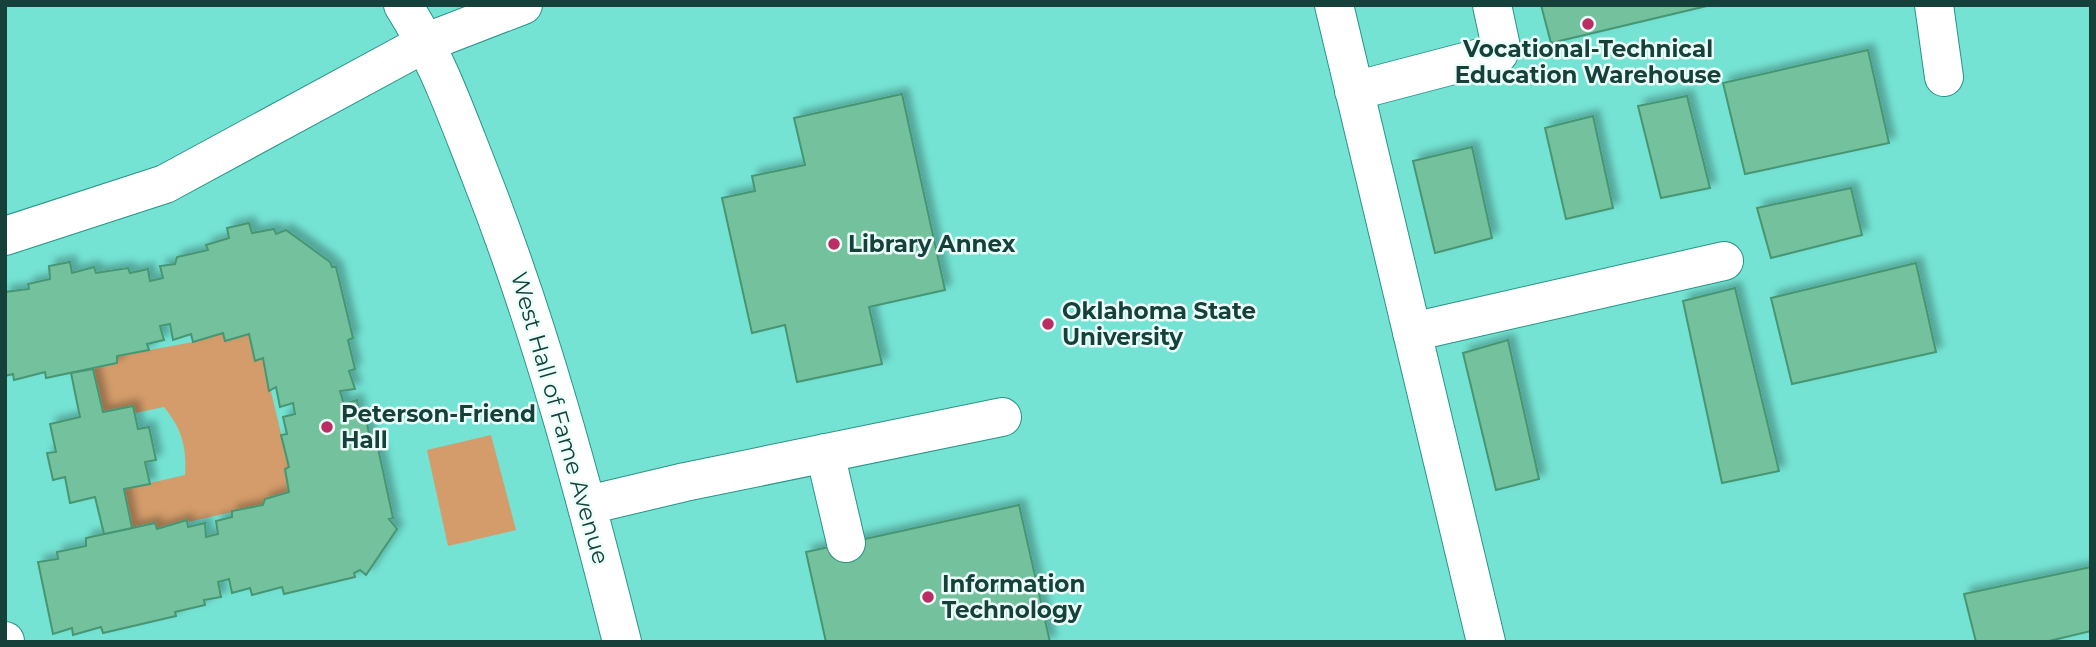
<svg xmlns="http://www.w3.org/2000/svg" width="2096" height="647" font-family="Montserrat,sans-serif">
	<defs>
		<filter id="shadow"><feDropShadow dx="6" dy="-6" stdDeviation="3.5" flood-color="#0004"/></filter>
	</defs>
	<rect width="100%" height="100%" fill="#8bedde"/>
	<rect fill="#74e3d3" x="5" y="5" width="2086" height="637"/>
	<g fill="#d39c6a">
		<path d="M 223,333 L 225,340 L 249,334 L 256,361 L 263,358 L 289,467 L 285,469 L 289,492 L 265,499 L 263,505 L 157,529 L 132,528 L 124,489 L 185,475 C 187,447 182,429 164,407 L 135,413 L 133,406 L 103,412 L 93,369 L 117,363 L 117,356 L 193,342 Z"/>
		<path d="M 491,435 L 516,530 L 448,546 L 427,450 Z"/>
	</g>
	<g fill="#73c19d" stroke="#469673" stroke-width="2" filter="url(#shadow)">
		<path d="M 1541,5 L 1711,5 L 1551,43 Z"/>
		<path d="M 1868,50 L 1889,143 L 1745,174 L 1723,83 Z"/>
		<path d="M 902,94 L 945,290 L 869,307 L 882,364 L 797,382 L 785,325 L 752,333 L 722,198 L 755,191 L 752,176 L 805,165 L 794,118 Z"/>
		<path d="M 1687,96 L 1710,188 L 1661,198 L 1638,106 Z"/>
		<path d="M 1593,116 L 1613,208 L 1566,219 L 1545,128 Z"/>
		<path d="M 1472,147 L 1492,238 L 1435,253 L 1413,161 Z"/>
		<path d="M 1851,188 L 1862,235 L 1771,258 L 1757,208 Z"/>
		<path d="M 249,223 L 252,233 L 274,229 L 276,234 L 286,230 L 330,262 L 332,267 L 336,267 L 353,338 L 348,340 L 355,369 L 349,371 L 355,389 L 340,391 L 344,404 L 357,400 L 360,419 L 366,419 L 372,448 L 378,448 L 393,518 L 389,519 L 397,529 L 366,575 L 360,570 L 354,573 L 355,577 L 284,594 L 282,587 L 252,595 L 250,588 L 232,593 L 229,579 L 218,582 L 221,597 L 204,600 L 205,605 L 175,612 L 176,616 L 103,633 L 101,627 L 73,635 L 72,628 L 53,634 L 38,562 L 58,559 L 57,552 L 86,546 L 86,538 L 155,523 L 157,529 L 187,520 L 188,527 L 205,523 L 206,537 L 218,534 L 216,521 L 232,517 L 232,511 L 263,505 L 265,499 L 289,492 L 285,469 L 289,467 L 281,435 L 287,434 L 283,417 L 295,414 L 293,403 L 280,407 L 276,387 L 269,391 L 263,358 L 255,361 L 249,334 L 225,341 L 223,333 L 193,342 L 191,334 L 173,340 L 170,324 L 160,326 L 164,340 L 147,344 L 149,350 L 117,356 L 117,363 L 46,378 L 45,372 L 14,380 L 13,374 L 5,376 L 5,292 L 29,289 L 28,284 L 50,279 L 49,266 L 70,262 L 72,273 L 94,267 L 96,273 L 128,268 L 130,273 L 148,269 L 150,281 L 163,278 L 160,266 L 175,264 L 177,257 L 208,250 L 206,245 L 229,238 L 227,228 Z"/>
		<path d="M 1916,263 L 1936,352 L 1792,384 L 1771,298 Z"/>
		<path d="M 1735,288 L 1779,471 L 1722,483 L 1683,301 Z"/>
		<path d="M 1508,340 L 1539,479 L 1496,490 L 1463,353 Z"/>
		<path d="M 93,369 L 103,412 L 133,406 L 138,429 L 149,427 L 156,460 L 145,462 L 150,484 L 124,489 L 132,528 L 104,534 L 95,497 L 70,503 L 65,477 L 53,480 L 47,453 L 56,452 L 50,424 L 80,417 L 71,373 Z"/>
		<path d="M 1019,505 L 1050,642 L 826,642 L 806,552 Z"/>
		<path d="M 2091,567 L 2091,631 L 2045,642 L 1976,642 L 1964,594 Z"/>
	</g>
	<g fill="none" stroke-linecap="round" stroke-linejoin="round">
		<g stroke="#299486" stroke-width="40">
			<g id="minor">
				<path d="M 1334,5 L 1486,642"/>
				<path d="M 1934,5 L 1944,77"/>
				<path d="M 1354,91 L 1499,53 L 1501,47 L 1492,5"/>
				<path d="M 5,236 L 165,184 L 427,42 L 523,5"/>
				<path d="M 1412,332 L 1724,261"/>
				<path d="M 825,453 L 846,543"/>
				<path d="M 588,505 L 685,482 L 1002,417"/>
				<path d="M 5,641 L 5,642"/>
			</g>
		</g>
		<g stroke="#299486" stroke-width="40">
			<path id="major" d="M 403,5 C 437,58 457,116 480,174 C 540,326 582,483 622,642"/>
		</g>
		<use href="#minor" stroke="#fff" stroke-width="38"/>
		<use href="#major" stroke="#fff" stroke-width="38"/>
	</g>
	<g fill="#ba2e63" stroke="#ecfefa" stroke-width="2.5">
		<circle cx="1588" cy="24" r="7"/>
		<circle cx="834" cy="244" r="7"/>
		<circle cx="1048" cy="324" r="7"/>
		<circle cx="327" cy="427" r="7"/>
		<circle cx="928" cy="597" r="7"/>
	</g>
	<g text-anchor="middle" stroke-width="5" stroke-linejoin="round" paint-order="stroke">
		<g font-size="23" font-weight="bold" fill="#16413b" stroke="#ecfefa" text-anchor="start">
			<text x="1588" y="57" text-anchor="middle">Vocational-Technical<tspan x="1588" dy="26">Education Warehouse</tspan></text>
			<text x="848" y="252">Library Annex</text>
			<text x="1062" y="319">Oklahoma State<tspan x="1062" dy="26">University</tspan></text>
			<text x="341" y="422">Peterson-Friend<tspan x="341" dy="26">Hall</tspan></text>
			<text x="942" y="592">Information<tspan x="942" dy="26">Technology</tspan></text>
		</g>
		<g font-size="23" fill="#16413b" stroke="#ecfefa">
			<text transform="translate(560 418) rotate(74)" y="8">West Hall of Fame Avenue</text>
		</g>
	</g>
	<rect width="2096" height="647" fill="none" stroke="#16413b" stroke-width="14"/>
</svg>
